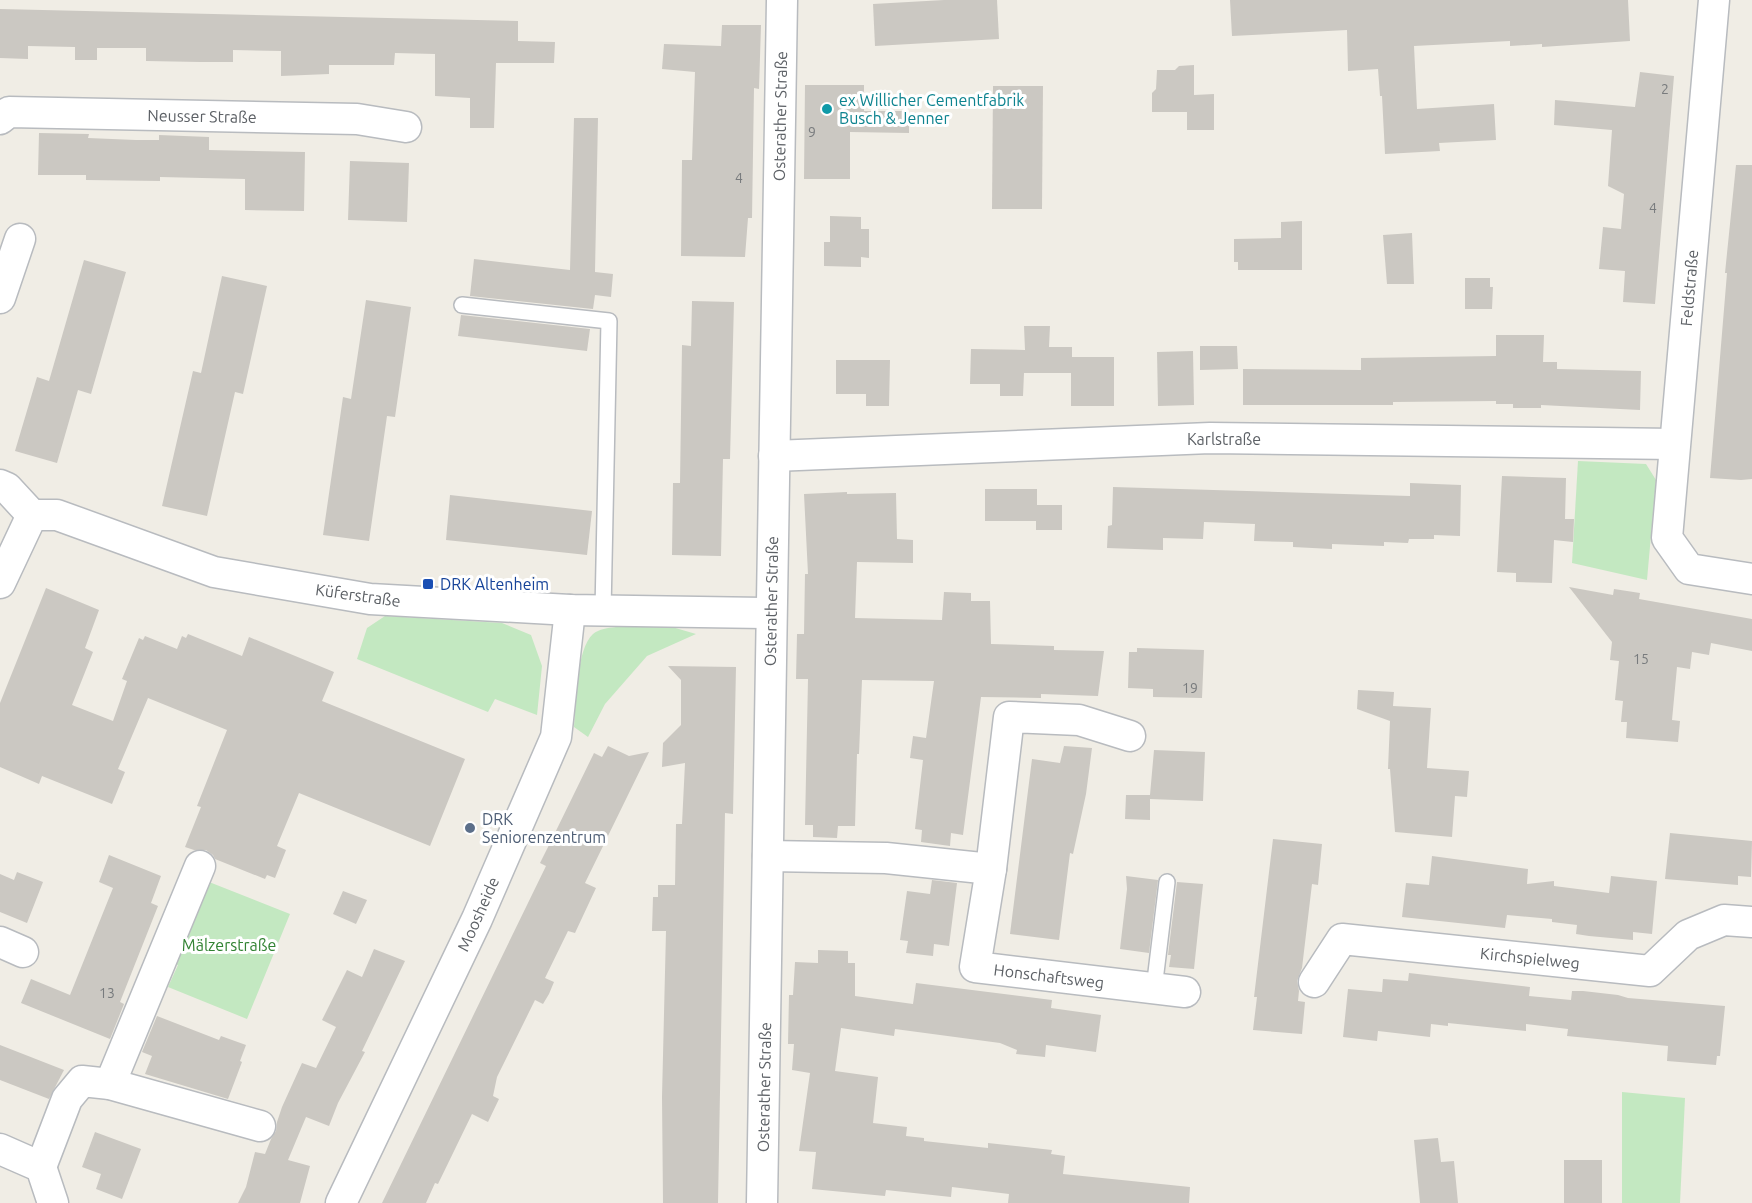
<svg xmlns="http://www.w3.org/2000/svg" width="1752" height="1203" font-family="Ubuntu,sans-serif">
	<rect width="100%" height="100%" fill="#f0ede5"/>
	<g fill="#c3e8c1">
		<path d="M 1578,461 L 1646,464 L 1656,480 L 1647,580 L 1572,563 Z"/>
		<path d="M 385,616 L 502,623 L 531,635 L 542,666 L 537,715 L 495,699 L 488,712 L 357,659 L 367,628 Z"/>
		<path d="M 616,627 L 672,627 L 696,634 L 647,656 L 605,704 L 588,737 L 574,727 C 576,705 576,649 593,634 C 599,629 608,628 616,627 Z"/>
		<path d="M 199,878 L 290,914 L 247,1019 L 168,987 L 178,965 L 167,962 Z"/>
		<path d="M 1622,1092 L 1685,1098 L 1680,1203 L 1622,1203 Z"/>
	</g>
	<g fill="#cbc8c2">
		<path d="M 944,0 L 997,0 L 999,39 L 875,46 L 873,4 Z"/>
		<path d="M 1230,0 L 1628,0 L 1630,41 L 1542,47 L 1542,44 L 1510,46 L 1510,41 L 1414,46 L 1417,109 L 1494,104 L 1496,140 L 1439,143 L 1440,151 L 1385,154 L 1382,96 L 1380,96 L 1378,69 L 1348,71 L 1347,30 L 1232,36 Z"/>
		<path d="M 0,9 L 518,21 L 518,41 L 555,42 L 554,63 L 496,63 L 494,128 L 470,128 L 470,98 L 435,96 L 435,54 L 395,53 L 394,65 L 329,65 L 329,74 L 281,76 L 281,51 L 233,50 L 233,62 L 200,62 L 146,61 L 146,48 L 97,48 L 97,60 L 75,60 L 75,47 L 28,46 L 28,59 L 0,58 Z"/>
		<path d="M 722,25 L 761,25 L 759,89 L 754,88 L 752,218 L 748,218 L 745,257 L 681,256 L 682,160 L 692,160 L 695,72 L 662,69 L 664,44 L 721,46 Z"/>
		<path d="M 1194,65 L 1194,95 L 1214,94 L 1214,130 L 1187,130 L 1187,112 L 1152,112 L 1152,93 L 1156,89 L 1157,70 L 1175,70 L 1179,66 Z"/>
		<path d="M 1640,72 L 1674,76 L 1655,304 L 1623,302 L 1625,271 L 1599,269 L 1603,227 L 1621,229 L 1624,194 L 1608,186 L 1612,130 L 1554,125 L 1555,100 L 1635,107 Z"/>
		<path d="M 805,85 L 864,85 L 864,111 L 909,111 L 909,133 L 850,132 L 850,179 L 804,179 Z"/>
		<path d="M 993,86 L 1043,86 L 1042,209 L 992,209 Z"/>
		<path d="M 574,118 L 598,118 L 595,272 L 613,274 L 611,297 L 595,295 L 593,309 L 470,296 L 474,259 L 570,270 Z"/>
		<path d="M 39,133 L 89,134 L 88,138 L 136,140 L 159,140 L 159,135 L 209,137 L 209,150 L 305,152 L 304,211 L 245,210 L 245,179 L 160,177 L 160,181 L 86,180 L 86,175 L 38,175 Z"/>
		<path d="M 350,161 L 409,163 L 407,222 L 348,220 Z"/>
		<path d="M 1736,165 L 1752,165 L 1752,479 L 1741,480 L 1710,478 L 1727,273 L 1725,273 Z"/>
		<path d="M 830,216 L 861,217 L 861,229 L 869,229 L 869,258 L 861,257 L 861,267 L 824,266 L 824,242 L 830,242 Z"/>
		<path d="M 1302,221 L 1302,270 L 1238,270 L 1238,262 L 1234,262 L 1234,239 L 1281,238 L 1281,222 Z"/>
		<path d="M 1412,233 L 1414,284 L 1387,284 L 1383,235 Z"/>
		<path d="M 84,260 L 126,272 L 91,394 L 78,390 L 57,463 L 15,451 L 37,377 L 49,381 Z"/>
		<path d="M 222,276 L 267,286 L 243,394 L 235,392 L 207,516 L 162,506 L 193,371 L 201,373 Z"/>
		<path d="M 1465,278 L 1490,278 L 1490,287 L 1493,287 L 1492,309 L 1465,309 Z"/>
		<path d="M 366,300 L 411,307 L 395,417 L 387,416 L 369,541 L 323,535 L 343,397 L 351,399 Z"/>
		<path d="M 692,301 L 734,302 L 730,459 L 723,459 L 721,556 L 672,555 L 673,483 L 680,483 L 682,345 L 691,346 Z"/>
		<path d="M 461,315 L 590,329 L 587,351 L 458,336 Z"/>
		<path d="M 1024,326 L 1050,326 L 1049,347 L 1072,347 L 1072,357 L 1114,357 L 1114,406 L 1071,406 L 1071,366 L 1071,373 L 1024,373 L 1023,396 L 1000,396 L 1000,384 L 970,384 L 971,349 L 1025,350 Z"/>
		<path d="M 1496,335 L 1544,335 L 1543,362 L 1557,362 L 1557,369 L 1641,371 L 1640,410 L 1541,405 L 1541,408 L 1513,408 L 1513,404 L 1496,404 L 1496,401 L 1393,402 L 1393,405 L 1243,405 L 1243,369 L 1361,370 L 1361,358 L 1496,356 Z"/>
		<path d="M 1200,346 L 1237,346 L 1238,369 L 1200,370 Z"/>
		<path d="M 1193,351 L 1194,405 L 1158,406 L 1157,352 Z"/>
		<path d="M 836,360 L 890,360 L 889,406 L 866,406 L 866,394 L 836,394 Z"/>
		<path d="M 1502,476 L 1566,478 L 1565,519 L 1574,519 L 1573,542 L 1554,540 L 1552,583 L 1516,582 L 1516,573 L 1497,572 Z"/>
		<path d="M 1410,483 L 1461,485 L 1460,536 L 1434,535 L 1434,539 L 1409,539 L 1408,543 L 1384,542 L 1384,546 L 1332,544 L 1332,549 L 1293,547 L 1293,542 L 1254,541 L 1255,524 L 1204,522 L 1203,539 L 1163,538 L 1163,550 L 1107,548 L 1108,526 L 1112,525 L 1113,487 L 1410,496 Z"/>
		<path d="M 985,489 L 1037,489 L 1037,505 L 1062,505 L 1062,530 L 1036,530 L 1036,521 L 985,521 Z"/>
		<path d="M 847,492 L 847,494 L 896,493 L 897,539 L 913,540 L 913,563 L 857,562 L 855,618 L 942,620 L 944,592 L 971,593 L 971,601 L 990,601 L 991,644 L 1054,646 L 1054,650 L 1104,651 L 1098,696 L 1041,694 L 1041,698 L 981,697 L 963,835 L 951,833 L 950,846 L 921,842 L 922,830 L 915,829 L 923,760 L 910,758 L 913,736 L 926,738 L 934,681 L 862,680 L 859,754 L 857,754 L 855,826 L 838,826 L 837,838 L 813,837 L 813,825 L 805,825 L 808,679 L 796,679 L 797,634 L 804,634 L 805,574 L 808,574 L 804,494 Z"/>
		<path d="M 450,495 L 592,511 L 587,555 L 446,540 Z"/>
		<path d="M 1569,587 L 1613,595 L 1614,589 L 1640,593 L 1639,599 L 1752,619 L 1752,651 L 1711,643 L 1709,655 L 1692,652 L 1690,669 L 1677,667 L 1672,720 L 1680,721 L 1678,742 L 1626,738 L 1627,722 L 1621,722 L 1623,701 L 1615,700 L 1619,661 L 1610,660 L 1612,642 Z"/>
		<path d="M 46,588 L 99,610 L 85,648 L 93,652 L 72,705 L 113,721 L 127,681 L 122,679 L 139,638 L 143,640 L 145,636 L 177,649 L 182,636 L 186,638 L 188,634 L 242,656 L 249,637 L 334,672 L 322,701 L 465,759 L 430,846 L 299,793 L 277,846 L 286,850 L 275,878 L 267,875 L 265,879 L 215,859 L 213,855 L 206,850 L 194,850 L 185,847 L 201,807 L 197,806 L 227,730 L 148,698 L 118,769 L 125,772 L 112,804 L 42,776 L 39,784 L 0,767 L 0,703 Z"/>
		<path d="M 1137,648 L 1204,650 L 1202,698 L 1153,697 L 1153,689 L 1128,688 L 1129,652 L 1137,652 Z"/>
		<path d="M 668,666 L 736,667 L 733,814 L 725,813 L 718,1203 L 663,1203 L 662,1097 L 666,931 L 652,931 L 653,897 L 658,897 L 658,885 L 675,885 L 676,824 L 682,824 L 685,763 L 662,767 L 663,743 L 681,725 L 681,680 Z"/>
		<path d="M 1358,690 L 1394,692 L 1393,706 L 1431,708 L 1427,768 L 1469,771 L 1467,797 L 1455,796 L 1452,837 L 1395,832 L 1390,769 L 1388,769 L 1390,721 L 1357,709 Z"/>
		<path d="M 608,746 L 629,756 L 649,752 L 585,883 L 596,888 L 575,933 L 568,931 L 545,978 L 554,982 L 549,994 L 543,1004 L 535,1000 L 497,1077 L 493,1096 L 499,1099 L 488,1122 L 472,1114 L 438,1184 L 435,1183 L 426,1203 L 382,1203 L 546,866 L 540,863 L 551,841 L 594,753 L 602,757 Z"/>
		<path d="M 1064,746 L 1092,748 L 1086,794 L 1073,854 L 1070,853 L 1059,940 L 1010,934 L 1032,759 L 1060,763 Z"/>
		<path d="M 1154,750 L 1205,752 L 1203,801 L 1150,799 L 1150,820 L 1125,819 L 1126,795 L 1150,795 Z"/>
		<path d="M 1670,833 L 1752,841 L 1751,877 L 1738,876 L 1738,885 L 1665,879 Z"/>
		<path d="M 1273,839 L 1322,844 L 1318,885 L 1312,884 L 1302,968 L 1297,981 L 1299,991 L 1298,1001 L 1305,1002 L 1302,1034 L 1253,1030 L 1257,997 L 1254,997 Z"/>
		<path d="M 109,855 L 161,876 L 151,903 L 158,906 L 120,1002 L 124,1004 L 110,1039 L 21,1003 L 31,979 L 70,995 L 113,888 L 99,882 Z"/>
		<path d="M 1432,856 L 1528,869 L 1527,884 L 1554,881 L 1554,886 L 1609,893 L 1611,876 L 1657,881 L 1652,934 L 1633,932 L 1633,940 L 1589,936 L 1576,934 L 1577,925 L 1552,922 L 1552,919 L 1507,915 L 1505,928 L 1402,917 L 1406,883 L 1429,885 Z"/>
		<path d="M 17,872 L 43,882 L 27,923 L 0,912 L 0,874 L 14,880 Z"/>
		<path d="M 1126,876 L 1158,880 L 1149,953 L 1120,949 L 1127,889 Z"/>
		<path d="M 932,880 L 957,883 L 949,946 L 934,944 L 933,956 L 906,953 L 908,941 L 900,940 L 907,891 L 930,894 Z"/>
		<path d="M 1177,882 L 1203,884 L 1194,969 L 1169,967 L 1171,955 L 1168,955 Z"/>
		<path d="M 343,891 L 367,900 L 356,924 L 333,914 Z"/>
		<path d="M 374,949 L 405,961 L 362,1051 L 365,1052 L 338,1103 L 329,1126 L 306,1117 L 288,1160 L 310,1166 L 300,1203 L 238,1203 L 246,1187 L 255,1152 L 265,1154 L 271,1139 L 276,1131 L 277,1122 L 282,1107 L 302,1063 L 316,1068 L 336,1027 L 322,1020 L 347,970 L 362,977 Z"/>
		<path d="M 818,950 L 848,951 L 848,963 L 855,963 L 855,996 L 913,1004 L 916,983 L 1052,1000 L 1051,1008 L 1101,1015 L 1096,1052 L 1046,1045 L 1045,1057 L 1016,1054 L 1017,1050 L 1000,1043 L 895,1029 L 894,1036 L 841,1028 L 835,1071 L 878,1077 L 873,1123 L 907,1127 L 906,1136 L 924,1138 L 924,1141 L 988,1148 L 988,1143 L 1052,1150 L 1051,1154 L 1065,1156 L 1063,1174 L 1190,1187 L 1189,1203 L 1008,1203 L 1009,1194 L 952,1187 L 951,1197 L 886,1190 L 885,1196 L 812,1189 L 816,1152 L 799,1151 L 810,1073 L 792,1070 L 794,1044 L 788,1044 L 789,995 L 793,995 L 795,962 L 818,963 Z"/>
		<path d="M 1409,973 L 1530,987 L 1529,996 L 1571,1000 L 1572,991 L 1583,991 L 1618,995 L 1628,998 L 1725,1006 L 1720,1056 L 1717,1056 L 1716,1065 L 1667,1061 L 1668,1046 L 1567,1036 L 1568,1029 L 1526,1024 L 1526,1031 L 1448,1023 L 1448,1026 L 1431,1024 L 1430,1037 L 1378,1031 L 1377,1041 L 1343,1037 L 1348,989 L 1382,992 L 1383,979 L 1408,981 Z"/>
		<path d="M 157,1016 L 219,1040 L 221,1036 L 246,1045 L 240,1061 L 242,1062 L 228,1099 L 145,1074 L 152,1056 L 142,1052 Z"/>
		<path d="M 0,1045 L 64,1070 L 49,1099 L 0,1080 Z"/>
		<path d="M 95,1132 L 141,1149 L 122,1199 L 96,1189 L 101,1174 L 82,1167 Z"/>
		<path d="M 1438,1138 L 1441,1162 L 1454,1161 L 1458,1203 L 1420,1203 L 1414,1140 Z"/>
		<rect x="1564" y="1160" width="38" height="43"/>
	</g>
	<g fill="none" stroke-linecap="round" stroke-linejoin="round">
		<g stroke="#b8bbbf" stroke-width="18">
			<g id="lane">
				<path d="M 462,305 L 609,321 L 603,611"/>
				<path d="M 1154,989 L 1167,882"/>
			</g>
		</g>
		<g stroke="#b8bbbf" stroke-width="33">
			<g id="street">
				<path d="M 1714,0 L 1667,538 L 1689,569 L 1752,579"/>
				<path d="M 0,119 L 9,112 L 357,119 L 406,127"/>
				<path d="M 0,298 L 20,239"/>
				<path d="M 774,456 L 1210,438 L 1674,444"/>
				<path d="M 0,485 L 7,488 L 32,515"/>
				<path d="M 0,583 L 32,515 L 57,515 L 214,572 L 370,599 L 570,610 L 771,613"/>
				<path d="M 1130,736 L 1079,720 L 1009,717 L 991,869 L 975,967 L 1185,992"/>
				<path d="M 768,856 L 886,858 L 991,869"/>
				<path d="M 0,942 L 23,952"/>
				<path d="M 1314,982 L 1342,939 L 1650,971 L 1688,935 L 1724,920 L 1752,922"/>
				<path d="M 110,1084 L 200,866"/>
				<path d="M 0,1149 L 41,1167 L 53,1203"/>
				<path d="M 41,1167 L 67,1099 L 82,1081 L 110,1084 L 260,1126"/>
				<path d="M 341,1203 L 477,919 L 556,737 L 570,610"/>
				<path d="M 762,1203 L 782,0"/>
			</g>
		</g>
		<use href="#lane" stroke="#fff" stroke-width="15"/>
		<use href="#street" stroke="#fff" stroke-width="30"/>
	</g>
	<circle fill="#0f9aa8" stroke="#fff" stroke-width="2" cx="827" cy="109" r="6"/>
	<rect fill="#1a4fb4" stroke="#fff" stroke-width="2" x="422" y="578" width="12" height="12" rx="3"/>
	<circle fill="#5c6f8a" stroke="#fff" stroke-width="2" cx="470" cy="828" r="6"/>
	<g text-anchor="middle" stroke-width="6" stroke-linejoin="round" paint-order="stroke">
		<g font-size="14" fill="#787b7d">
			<text x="1665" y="94">2</text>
			<text x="812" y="137">9</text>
			<text x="739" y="183">4</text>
			<text x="1653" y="213">4</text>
			<text x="1641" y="664">15</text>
			<text x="1190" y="693">19</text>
			<text x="107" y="998">13</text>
		</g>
		<g font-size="16" fill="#0d838f" stroke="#fff" text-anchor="start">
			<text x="839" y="106">ex Willicher Cementfabrik<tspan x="839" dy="18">Busch &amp; Jenner</tspan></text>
		</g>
		<g font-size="16" fill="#5d6166" stroke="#fff">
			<text transform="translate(202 116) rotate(1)" y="6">Neusser Straße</text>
			<text transform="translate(780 116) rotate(-89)" y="6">Osterather Straße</text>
			<text transform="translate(1689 288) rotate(-85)" y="6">Feldstraße</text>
			<text x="1224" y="445">Karlstraße</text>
			<text transform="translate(358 595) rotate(8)" y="6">Küferstraße</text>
			<text transform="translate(771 601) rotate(-89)" y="6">Osterather Straße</text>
			<text transform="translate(478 914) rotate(-66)" y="6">Moosheide</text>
			<text transform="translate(1530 958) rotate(6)" y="6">Kirchspielweg</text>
			<text transform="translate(1049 976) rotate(7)" y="6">Honschaftsweg</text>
			<text transform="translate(764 1087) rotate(-89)" y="6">Osterather Straße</text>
		</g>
		<g font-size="16" fill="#164399" stroke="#fff" text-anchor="start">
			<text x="440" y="590">DRK Altenheim</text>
		</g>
		<g font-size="16" fill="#4e5e75" stroke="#fff" text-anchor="start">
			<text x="482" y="825">DRK<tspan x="482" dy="18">Seniorenzentrum</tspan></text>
		</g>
		<g font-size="16" fill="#318232" stroke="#fff">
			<text x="229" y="951">Mälzerstraße</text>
		</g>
	</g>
</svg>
